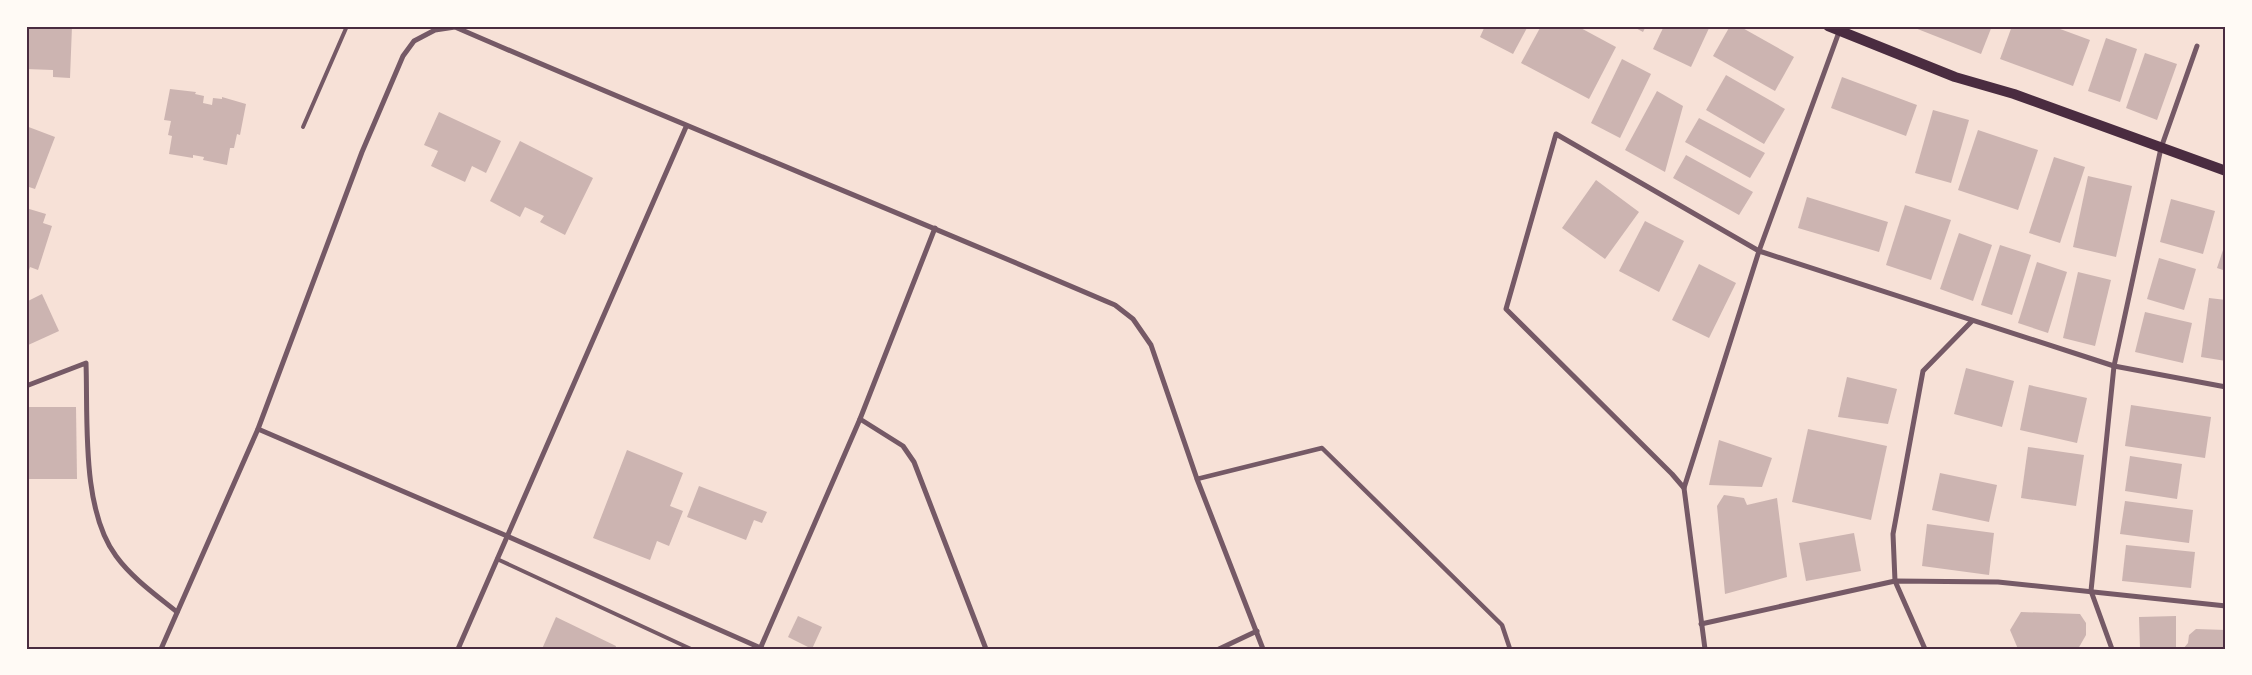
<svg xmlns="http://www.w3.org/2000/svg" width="2252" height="675" font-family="Karla,sans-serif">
	<rect width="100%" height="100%" fill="#f7e1d7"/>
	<g fill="#ccb4b1">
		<path d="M 26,26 L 72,26 L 70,78 L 53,77 L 53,70 L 26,69 Z"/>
		<path d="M 1485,26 L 1528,26 L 1513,54 L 1480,37 Z"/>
		<path d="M 1541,26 L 1577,26 L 1616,47 L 1589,99 L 1521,63 Z"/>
		<path d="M 1632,26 L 1646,26 L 1643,32 Z"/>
		<path d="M 1664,26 L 1710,26 L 1691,67 L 1653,49 Z"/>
		<path d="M 1730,26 L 1739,26 L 1794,57 L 1775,91 L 1713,56 Z"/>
		<path d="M 1916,26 L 1992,26 L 1981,54 L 1915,28 Z"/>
		<path d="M 2012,26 L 2052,26 L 2090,40 L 2073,86 L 2000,59 Z"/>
		<path d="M 2106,38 L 2137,49 L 2120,102 L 2088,91 Z"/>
		<path d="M 2145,53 L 2177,64 L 2157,120 L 2126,108 Z"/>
		<path d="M 1622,59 L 1651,74 L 1620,138 L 1591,123 Z"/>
		<path d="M 1726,75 L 1785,109 L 1764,144 L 1706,110 Z"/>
		<path d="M 1842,77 L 1917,105 L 1906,136 L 1831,108 Z"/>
		<path d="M 170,89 L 196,92 L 195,94 L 204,96 L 203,103 L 212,105 L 213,98 L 222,99 L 222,97 L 246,104 L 240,135 L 237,134 L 234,148 L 230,148 L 227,165 L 203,160 L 204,157 L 193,155 L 193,158 L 169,154 L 172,136 L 168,135 L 171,121 L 164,120 Z"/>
		<path d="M 1657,91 L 1683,106 L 1665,172 L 1625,150 Z"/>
		<path d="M 1933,110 L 1969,120 L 1951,183 L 1915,173 Z"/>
		<path d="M 439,112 L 501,141 L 486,173 L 472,166 L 465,182 L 431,166 L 438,151 L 424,145 Z"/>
		<path d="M 1699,118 L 1765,153 L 1750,178 L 1685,142 Z"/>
		<path d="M 26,126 L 55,137 L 35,189 L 26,186 Z"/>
		<path d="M 1978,130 L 2038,150 L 2018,210 L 1958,190 Z"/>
		<path d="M 520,141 L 593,178 L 565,235 L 540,222 L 544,216 L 525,207 L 520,217 L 490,201 Z"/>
		<path d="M 1686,155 L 1753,192 L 1739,215 L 1673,178 Z"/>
		<path d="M 2054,157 L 2085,167 L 2060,243 L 2029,233 Z"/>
		<path d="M 2088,176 L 2132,186 L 2116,257 L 2073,247 Z"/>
		<path d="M 1596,180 L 1639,212 L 1605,259 L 1562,228 Z"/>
		<path d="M 1807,197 L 1888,222 L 1879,252 L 1798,228 Z"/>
		<path d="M 2171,199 L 2215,211 L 2203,254 L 2160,242 Z"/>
		<path d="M 1905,205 L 1951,220 L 1931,280 L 1886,265 Z"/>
		<path d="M 26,208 L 46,214 L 43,223 L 52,226 L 38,270 L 30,267 L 27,277 Z"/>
		<path d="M 1645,221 L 1684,241 L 1659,292 L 1619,271 Z"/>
		<path d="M 1959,233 L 1992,245 L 1973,301 L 1940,289 Z"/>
		<path d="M 2225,244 L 2226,244 L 2226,271 L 2217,268 Z"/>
		<path d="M 2000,245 L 2031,255 L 2012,315 L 1981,305 Z"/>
		<path d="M 2159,258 L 2196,269 L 2184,310 L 2147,299 Z"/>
		<path d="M 2037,262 L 2067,272 L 2048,333 L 2018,323 Z"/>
		<path d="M 1699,264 L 1736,283 L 1709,338 L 1672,320 Z"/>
		<path d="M 2078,272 L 2111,280 L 2095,346 L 2063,338 Z"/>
		<path d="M 42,294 L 59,331 L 26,346 L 26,302 Z"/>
		<path d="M 2209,298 L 2226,300 L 2226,361 L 2201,357 Z"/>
		<path d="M 2145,312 L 2192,323 L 2183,363 L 2135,352 Z"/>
		<path d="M 1966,368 L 2014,381 L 2002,427 L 1954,414 Z"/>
		<path d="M 1847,377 L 1897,389 L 1888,424 L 1838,417 Z"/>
		<path d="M 2029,385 L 2087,398 L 2077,443 L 2020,430 Z"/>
		<path d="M 2131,405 L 2211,417 L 2205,458 L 2125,446 Z"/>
		<path d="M 26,407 L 76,407 L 77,479 L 26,479 Z"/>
		<path d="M 1808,429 L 1887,446 L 1871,520 L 1792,502 Z"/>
		<path d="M 1719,440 L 1772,458 L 1762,487 L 1709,485 Z"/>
		<path d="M 2028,447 L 2084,455 L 2076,506 L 2021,498 Z"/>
		<path d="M 627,450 L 683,473 L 670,506 L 683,511 L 669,546 L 657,541 L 650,560 L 593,538 Z"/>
		<path d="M 2130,456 L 2182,464 L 2177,499 L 2125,491 Z"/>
		<path d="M 1940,473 L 1997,485 L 1989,522 L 1932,510 Z"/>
		<path d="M 699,486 L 767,512 L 762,523 L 754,520 L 746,540 L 687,517 Z"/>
		<path d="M 1724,495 L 1744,498 L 1747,505 L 1777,498 L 1787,577 L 1725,594 L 1717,506 Z"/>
		<path d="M 2125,501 L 2193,510 L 2189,543 L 2120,534 Z"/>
		<path d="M 1927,524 L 1994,533 L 1989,575 L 1922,566 Z"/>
		<path d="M 1854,533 L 1861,571 L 1806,581 L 1799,543 Z"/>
		<path d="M 2126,545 L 2195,552 L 2191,588 L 2122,581 Z"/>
		<path d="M 2021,612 L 2080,614 L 2086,623 L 2086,635 L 2078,649 L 2018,649 L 2010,630 Z"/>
		<path d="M 798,616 L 822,627 L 812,649 L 788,637 Z"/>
		<path d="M 2176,616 L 2176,649 L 2140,649 L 2139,617 Z"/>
		<path d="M 556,617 L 616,646 L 615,649 L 542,649 Z"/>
		<path d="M 2196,629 L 2226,630 L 2226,649 L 2183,649 L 2188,643 L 2189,635 Z"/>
	</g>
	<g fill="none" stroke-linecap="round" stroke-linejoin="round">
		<g stroke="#755966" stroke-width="4">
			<path d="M 303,127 L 347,26"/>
			<path d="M 497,559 L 691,649"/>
		</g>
		<path stroke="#755966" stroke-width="4.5" d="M 1197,479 L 1322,448 L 1502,625 L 1510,649"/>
		<g stroke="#755966" stroke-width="5">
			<path d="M 26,386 L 86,363 C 88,419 81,509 116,556 C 132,578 156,595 177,612"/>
			<path d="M 860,419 L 903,446 L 914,462 L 986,649"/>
			<path d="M 258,429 L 507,536 L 763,649"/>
			<path d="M 1684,488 L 1759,251 L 1839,32"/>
			<path d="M 1701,624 L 1895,581 L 1998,582 L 2226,606"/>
			<path d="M 161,649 L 258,429 L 362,152 L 403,56 L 414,41 L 435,30 L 455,27 C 674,122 896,211 1115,305 L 1133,319 L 1151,345 L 1197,479 L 1263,649"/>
			<path d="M 458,649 L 686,127"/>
			<path d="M 760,649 L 860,419 L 935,228"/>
			<path d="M 1219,649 L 1257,631"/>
			<path d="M 1705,649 L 1684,488 L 1672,474 L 1506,309 L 1556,134 L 1759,251 L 2114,366 L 2226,387"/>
			<path d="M 1925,649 L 1895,581 L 1893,534 L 1923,371 L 1972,321"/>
			<path d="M 2112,649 L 2091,591 L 2114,366 L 2161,148 L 2197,46"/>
		</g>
		<path stroke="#4a2c40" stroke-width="10" d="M 1828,26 L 1955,77 L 2014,94 L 2226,171"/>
	</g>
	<rect width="2252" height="675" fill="none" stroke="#fffaf5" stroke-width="55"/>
	<rect x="28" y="28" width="2196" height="620" fill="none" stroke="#4a2c40" stroke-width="2"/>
</svg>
